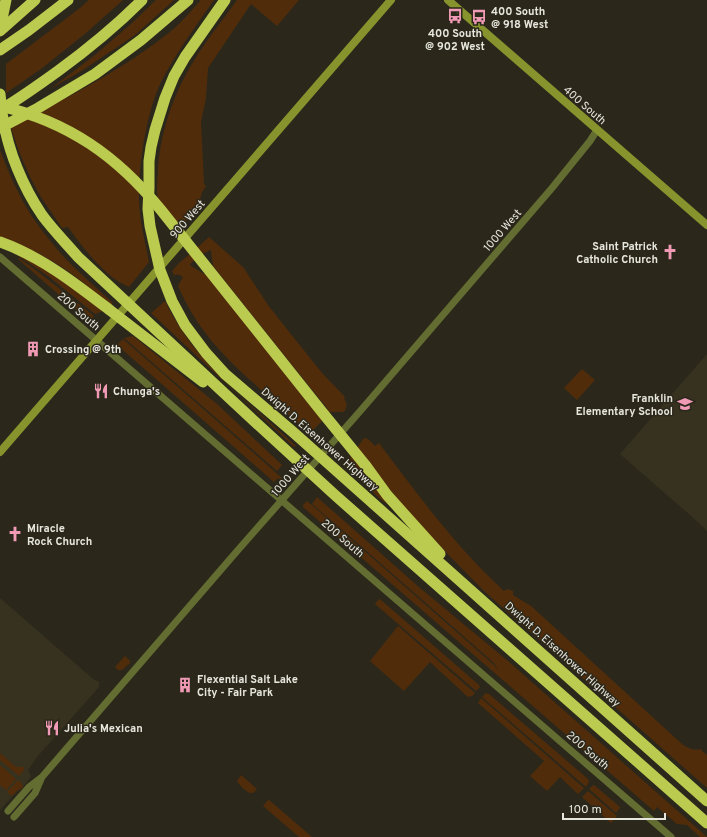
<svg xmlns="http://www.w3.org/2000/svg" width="707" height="837" font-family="Overpass,sans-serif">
	<rect width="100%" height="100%" fill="#2b281b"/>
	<g fill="#36321f">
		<path d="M 707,354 L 707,531 L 698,522 L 620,454 Z"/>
		<path d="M 0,598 L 93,679 L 99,682 L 99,687 L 37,757 L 28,770 L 31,776 L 30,778 L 21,789 L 18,790 L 0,810 Z"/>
	</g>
	<g fill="#512c0b">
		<path d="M 89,0 L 123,0 L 86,33 L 41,69 L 6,93 L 6,64 L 80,8 Z"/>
		<path d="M 156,0 L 174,0 L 135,35 L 83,70 L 50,89 L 95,55 L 131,24 Z"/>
		<path d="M 201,0 L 214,0 C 195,27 176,53 161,82 C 146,114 138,166 139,202 C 140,222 145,242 149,262 L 129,287 C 123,284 117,281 112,277 C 95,263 81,245 68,227 L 62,228 C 55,218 48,207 41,197 C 28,175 18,151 11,127 C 66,98 123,70 171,31 C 182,22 192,10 201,0 Z"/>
		<path d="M 237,0 L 299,0 L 277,26 L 251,4 L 208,68 L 206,98 L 201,122 L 204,184 L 206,186 L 202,192 L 198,207 L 180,227 C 176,222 159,203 158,198 C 156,193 158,174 158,168 C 161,130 174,92 195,59 C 207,39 223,20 237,0 Z"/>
		<path d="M 0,150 C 12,182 26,212 48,238 C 66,262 90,282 113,303 L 110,305 C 97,294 83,282 69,272 C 48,257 24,246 0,237 Z"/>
		<path d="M 209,237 L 243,267 L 268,305 L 290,333 L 322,373 L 345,397 L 344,399 C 348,404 347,407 344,412 L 329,412 L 327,408 L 309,386 L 213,266 L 211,250 L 202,254 L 197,248 Z"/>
		<path d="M 190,254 L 195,260 L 192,262 L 190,265 L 204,274 L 205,273 L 323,420 L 309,434 C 293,419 276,404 259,388 C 224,357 197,330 178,286 L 183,277 C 179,274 178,274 174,275 L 172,271 L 179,263 Z"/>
		<path d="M 17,255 C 50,266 76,290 103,311 L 95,314 L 48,276 Z"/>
		<path d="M 19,258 L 37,271 L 94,316 L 89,321 L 18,259 Z"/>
		<path d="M 165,301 C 194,362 247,401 296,446 L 294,447 L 151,313 Z"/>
		<path d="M 133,336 L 217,404 L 282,465 L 277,471 L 124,338 Z"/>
		<path d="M 123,339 L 264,462 L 284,480 L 282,481 L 278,478 L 274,482 L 117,345 Z"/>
		<path d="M 582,369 L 595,380 L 577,400 L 564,388 Z"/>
		<path d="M 364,438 L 368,439 L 375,446 L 379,443 C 418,495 456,547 504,591 L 507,589 L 513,591 L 513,595 L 531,606 L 682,744 C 688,748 693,751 701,749 L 702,751 L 707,755 L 707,788 L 484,591 C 461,568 438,544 416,520 C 395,497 376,473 357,448 Z"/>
		<path d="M 351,456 L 391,505 L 390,506 L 379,498 L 344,465 Z"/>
		<path d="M 317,497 L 420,588 L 508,661 L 707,837 L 700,837 L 687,825 L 677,824 L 657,807 L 654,811 L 303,507 L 303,505 L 307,501 L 327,518 L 493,664 L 498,670 L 494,663 L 354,540 L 312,504 Z"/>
		<path d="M 379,599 L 381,600 L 479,685 L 480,687 L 476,691 L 375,604 Z"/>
		<path d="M 398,626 L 475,693 L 472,696 L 468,697 L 430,662 L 404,691 L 370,661 Z"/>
		<path d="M 125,656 L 130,661 L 130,663 L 122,670 L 118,670 L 115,667 Z"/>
		<path d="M 486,693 L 489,694 L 588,779 L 589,782 L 586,787 L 482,697 Z"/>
		<path d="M 481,698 L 584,788 L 578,794 L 560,777 L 547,791 L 530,776 L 544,761 L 478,703 Z"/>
		<path d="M 0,753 L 16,767 L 24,767 L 24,770 L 19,776 L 0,760 Z"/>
		<path d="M 0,765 L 16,779 L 6,790 L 0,785 Z"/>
		<path d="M 241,775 L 257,789 C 256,790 254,793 252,793 C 248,794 238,784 237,781 Z"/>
		<path d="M 18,780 L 22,784 L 23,787 L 21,789 L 18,790 L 12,796 L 7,792 Z"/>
		<path d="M 594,785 L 620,807 L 620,808 L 616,813 L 589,789 L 592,786 Z"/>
		<path d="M 588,791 L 617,816 L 611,823 L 582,797 Z"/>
		<path d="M 268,800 L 269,800 L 312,837 L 299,837 L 263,806 Z"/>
	</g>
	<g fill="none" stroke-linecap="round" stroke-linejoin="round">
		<g stroke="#646d31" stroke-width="7">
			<path d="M 0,257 L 671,837"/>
			<path d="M 8,811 L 29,787 L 42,777 L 238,550 L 362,409 L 454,302 L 552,188 L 590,141 L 597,130"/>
			<path d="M 14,817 L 35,793 L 41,779"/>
		</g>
		<g stroke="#87942d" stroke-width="8">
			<path d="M 448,0 L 707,225"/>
			<path d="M 0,452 L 391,0"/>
		</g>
		<g stroke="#bacb4f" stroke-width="11">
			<path d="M 225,0 L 185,57 L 174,76 L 165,98 L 155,130 L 151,147 L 149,161 L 149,188 L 148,209 L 150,226 L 160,270 L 172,301 L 185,325 L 206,353 L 225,374 L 293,432 L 707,801"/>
			<path d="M 0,29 L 6,0"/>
			<path d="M 0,31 L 35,0"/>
			<path d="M 0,50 L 29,30 L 68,0"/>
			<path d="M 0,94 C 1,102 1,110 3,118 C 8,151 23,187 42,215 C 53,230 66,243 78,257 L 253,420 L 336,496 L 707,823"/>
			<path d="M 0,106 C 68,121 118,157 161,210 L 322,412 L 366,466 L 387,495 L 440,554"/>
			<path d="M 2,109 C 22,97 40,84 58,71 C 88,49 116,26 142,0"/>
			<path d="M 0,128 L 38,108 L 95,74 L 141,40 L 188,0"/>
			<path d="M 0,242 C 42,257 76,284 111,311 C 142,335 172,358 203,382"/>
		</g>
	</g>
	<defs>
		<g id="bus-bare" transform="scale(1.2)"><path d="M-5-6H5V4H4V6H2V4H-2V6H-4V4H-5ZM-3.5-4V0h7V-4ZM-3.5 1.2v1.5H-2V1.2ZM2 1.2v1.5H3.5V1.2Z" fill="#f09ab6" stroke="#2b281b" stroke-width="2.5" paint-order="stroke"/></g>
		<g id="church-bare" transform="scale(1.2)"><path d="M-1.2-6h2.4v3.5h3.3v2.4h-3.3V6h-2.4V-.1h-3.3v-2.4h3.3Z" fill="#f09ab6" stroke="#2b281b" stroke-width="2.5" paint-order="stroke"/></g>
		<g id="building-bare" transform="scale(1.2)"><path d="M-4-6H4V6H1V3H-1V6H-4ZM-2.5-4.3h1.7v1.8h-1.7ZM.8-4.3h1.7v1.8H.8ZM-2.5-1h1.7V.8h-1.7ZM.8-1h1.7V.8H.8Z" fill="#f09ab6" stroke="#2b281b" stroke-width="2.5" paint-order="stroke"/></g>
		<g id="restaurant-bare" transform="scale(1.2)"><path d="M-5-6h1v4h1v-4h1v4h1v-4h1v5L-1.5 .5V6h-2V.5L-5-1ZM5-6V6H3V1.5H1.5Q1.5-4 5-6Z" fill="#f09ab6" stroke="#2b281b" stroke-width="2.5" paint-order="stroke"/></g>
		<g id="school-bare" transform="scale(1.2)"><path d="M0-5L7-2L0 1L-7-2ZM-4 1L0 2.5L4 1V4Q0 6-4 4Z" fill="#f09ab6" stroke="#2b281b" stroke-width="2.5" paint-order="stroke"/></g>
	</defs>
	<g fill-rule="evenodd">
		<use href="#bus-bare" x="455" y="16"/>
		<use href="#bus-bare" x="479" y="17"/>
		<use href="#church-bare" x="670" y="252"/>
		<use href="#building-bare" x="33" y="349"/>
		<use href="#restaurant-bare" x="101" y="391"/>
		<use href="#school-bare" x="685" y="404"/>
		<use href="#church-bare" x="15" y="534"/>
		<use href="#building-bare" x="185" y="685"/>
		<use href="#restaurant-bare" x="52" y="728"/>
	</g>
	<g text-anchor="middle" stroke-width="3" stroke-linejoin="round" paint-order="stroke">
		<g font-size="11" font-weight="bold" fill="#e7e6dd" stroke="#2b281b" text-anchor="start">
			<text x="491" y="15">400 South<tspan x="491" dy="13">@ 918 West</tspan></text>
			<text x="455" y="37" text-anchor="middle">400 South<tspan x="455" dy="13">@ 902 West</tspan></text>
			<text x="658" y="250" text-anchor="end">Saint Patrick<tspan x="658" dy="13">Catholic Church</tspan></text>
			<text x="45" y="353">Crossing @ 9th</text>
			<text x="113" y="395">Chunga's</text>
			<text x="673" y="402" text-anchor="end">Franklin<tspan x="673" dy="13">Elementary School</tspan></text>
			<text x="27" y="532">Miracle<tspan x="27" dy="13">Rock Church</tspan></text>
			<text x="197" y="683">Flexential Salt Lake<tspan x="197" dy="13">City - Fair Park</tspan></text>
			<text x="64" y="732">Julia's Mexican</text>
		</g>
		<g font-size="11" fill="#e7e6dd" stroke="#2b281b">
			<text transform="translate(585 105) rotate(41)" y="4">400 South</text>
			<text transform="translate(187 219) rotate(-49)" y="4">900 West</text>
			<text transform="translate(502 230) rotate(-49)" y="4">1000 West</text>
			<text transform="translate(79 311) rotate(41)" y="4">200 South</text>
			<text transform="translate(320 439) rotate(41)" y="4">Dwight D. Eisenhower Highway</text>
			<text transform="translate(290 475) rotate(-49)" y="4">1000 West</text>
			<text transform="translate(343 538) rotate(41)" y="4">200 South</text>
			<text transform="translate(563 654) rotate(42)" y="4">Dwight D. Eisenhower Highway</text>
			<text transform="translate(588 750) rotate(41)" y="4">200 South</text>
		</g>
	</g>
	<path d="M563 813v6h102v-6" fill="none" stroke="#e7e6dd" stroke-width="2"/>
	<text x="569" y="813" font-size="12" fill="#e7e6dd" stroke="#2b281b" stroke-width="3" paint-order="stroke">100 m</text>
</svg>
